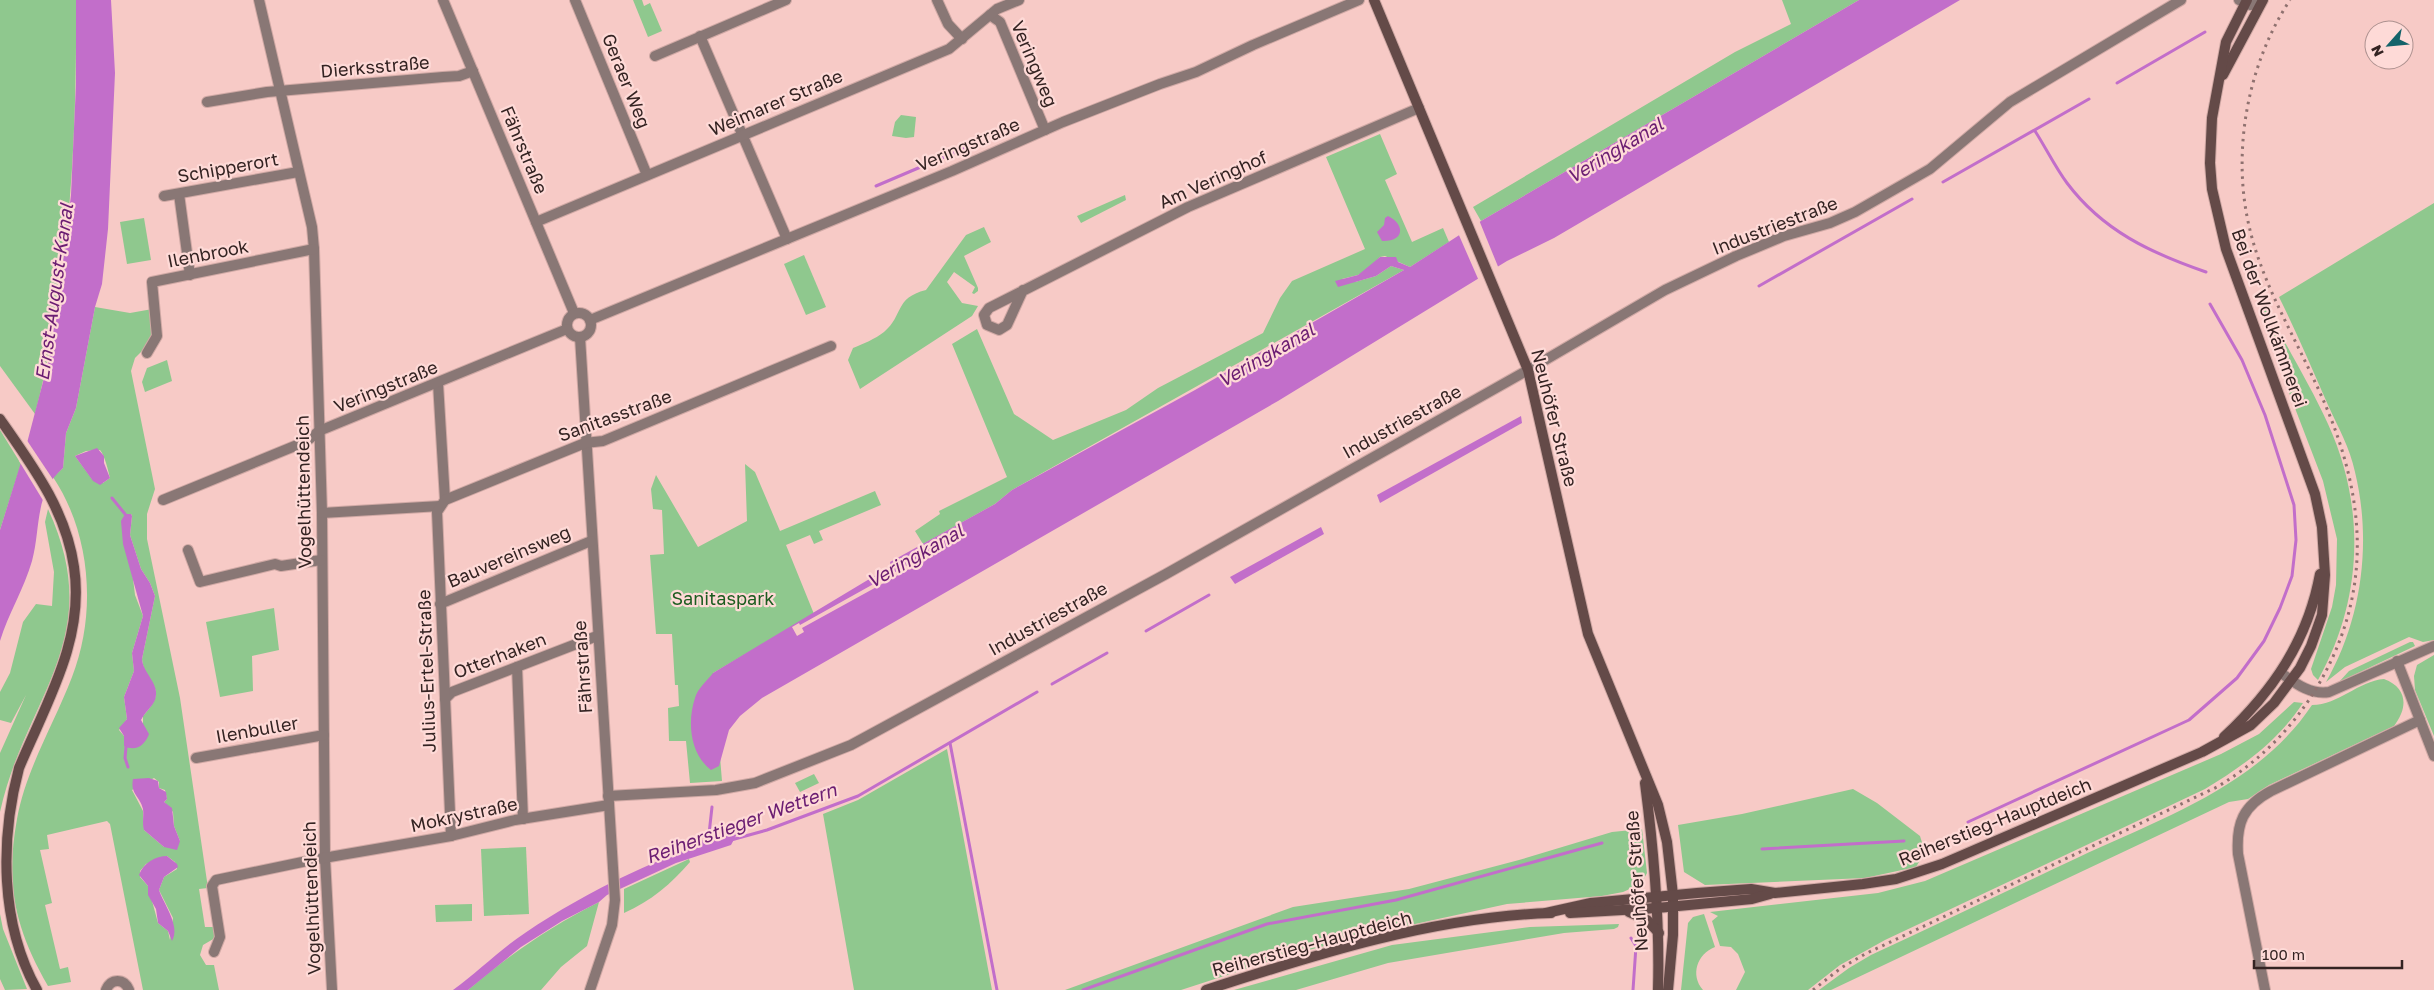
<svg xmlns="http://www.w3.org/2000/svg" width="2434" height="990" font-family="'Golos Text',sans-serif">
	<rect width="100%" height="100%" fill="#f7cac6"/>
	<g fill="#8fc88e" fill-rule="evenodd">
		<path d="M 0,0 L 76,0 C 77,139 70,279 35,414 L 0,366 Z"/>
		<path d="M 633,0 L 642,0 L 644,6 L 650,3 L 662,31 L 648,37 Z"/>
		<path d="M 1782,0 L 1859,0 L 1481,221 L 1473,207 L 1735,52 L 1791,24 Z"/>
		<path d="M 901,115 L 916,117 L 914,137 L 906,138 L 892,136 L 895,122 Z"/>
		<path d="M 1380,134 L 1397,174 L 1385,180 L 1412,242 L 1443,228 L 1449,242 L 1410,267 L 1385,256 L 1380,257 L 1366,271 L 1358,275 L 1342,279 L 1355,282 L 1376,276 L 1391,266 L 1404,270 L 1012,490 L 995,504 L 923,544 L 915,531 L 940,514 L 939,511 L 1007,477 L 952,344 L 977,329 L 1014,414 L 1053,440 L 1126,410 L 1158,388 L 1263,333 L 1280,298 L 1292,281 L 1365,249 L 1326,157 Z"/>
		<path d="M 1125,195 L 1126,200 L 1081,223 L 1077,216 Z"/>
		<path d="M 2434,203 L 2434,640 L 2423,642 L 2409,637 L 2345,667 L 2326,682 C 2362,619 2372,542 2355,472 C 2350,448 2338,427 2328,405 C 2312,369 2297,333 2279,297 Z"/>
		<path d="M 144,218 L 151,260 L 127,264 L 120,222 Z"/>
		<path d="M 984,227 L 991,242 L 964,256 L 978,288 L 978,291 L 974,294 L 972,293 L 975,287 L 954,272 L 947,282 L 962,303 L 978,306 L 972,316 L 860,389 L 848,360 L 853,348 C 863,344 875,339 884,332 C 904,315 894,298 926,290 L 966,235 Z"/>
		<path d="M 804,255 L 826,307 L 806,315 L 784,264 Z"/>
		<path d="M 2259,295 L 2261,295 C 2281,339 2308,380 2328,424 C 2366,507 2363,600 2318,680 L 2313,675 L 2311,669 L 2332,607 L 2336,585 L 2337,539 L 2323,481 L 2283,377 L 2259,300 Z"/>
		<path d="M 95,307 L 130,313 L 158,308 L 160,333 L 135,358 L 131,371 L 155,489 L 147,514 L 147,539 L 180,698 L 208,888 L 199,889 L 205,927 L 213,927 L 215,938 L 203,945 L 200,955 L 206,965 L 214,965 L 219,990 L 143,990 L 110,824 L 107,821 L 47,835 L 49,849 L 40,850 L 52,903 L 45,905 L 60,969 L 68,967 L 71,982 L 48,986 C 15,929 5,884 17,819 C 26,769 54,724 72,677 C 97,613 91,534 53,477 L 63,468 L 66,433 L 76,408 ZM 100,450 C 105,456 108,470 110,478 L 103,483 L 92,479 L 75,456 L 86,451 ZM 125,514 L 131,514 L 132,516 L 130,535 L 141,569 L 150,583 L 155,596 L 142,659 C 145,687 171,685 143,716 L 143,723 L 124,742 L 124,736 L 119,730 L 127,719 L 124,697 L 134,671 L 132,653 L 143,616 L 135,595 ZM 154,778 L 159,782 L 159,788 L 165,790 L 167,799 L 164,802 L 173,812 L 174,826 L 180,841 L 164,847 L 144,830 L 143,811 L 132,790 ZM 167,856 L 175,862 L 177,869 L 164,877 L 159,890 L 173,918 L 170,940 L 168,931 L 158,923 L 148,886 L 140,877 L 140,871 L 146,864 Z"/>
		<path d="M 167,360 L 172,381 L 145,392 L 142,382 L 147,368 Z"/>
		<path d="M 0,430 L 21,464 L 0,530 Z"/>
		<path d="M 745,464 L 755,472 L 780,531 L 875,491 L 881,505 L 819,531 L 823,540 L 814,544 L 810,535 L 786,545 L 814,614 L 713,673 L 722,781 L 690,783 L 686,741 L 669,741 L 668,708 L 679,706 L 678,685 L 675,685 L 672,634 L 656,634 L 650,555 L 664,554 L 662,510 L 653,509 L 651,489 L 656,475 L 698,547 L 747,521 Z"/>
		<path d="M 48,509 C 108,639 26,695 0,812 L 0,753 L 26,695 L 11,723 L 0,720 L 0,692 L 10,673 L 23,622 L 36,604 L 52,606 L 54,572 L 45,522 Z"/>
		<path d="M 274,608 L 279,650 L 252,656 L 253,691 L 220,697 L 206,622 Z"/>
		<path d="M 2410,642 L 2413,642 L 2415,646 L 2339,682 L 2349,671 Z"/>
		<path d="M 2434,655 L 2434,736 L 2415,690 L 2414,676 L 2417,665 Z"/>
		<path d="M 2384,679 C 2408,688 2408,708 2394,726 L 2269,785 L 2248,799 L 2229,802 L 1831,990 L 1819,990 L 1849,968 L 1871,955 C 1940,923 2009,890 2077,858 C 2162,818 2258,786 2312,705 C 2339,705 2358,681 2384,679 Z"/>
		<path d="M 2294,702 L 2303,703 C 2278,741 2243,766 2205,789 L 1885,940 L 1840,965 L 1808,990 L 1736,990 L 1745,972 L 1738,954 L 1731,947 L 1720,946 L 1712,921 L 1718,916 L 1710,912 L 1878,893 L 1925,881 L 2221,754 L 2259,734 Z"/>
		<path d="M 947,749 L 992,990 L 854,990 L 823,814 L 858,800 Z"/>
		<path d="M 814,774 L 819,783 L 800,792 L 795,783 Z"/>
		<path d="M 1853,789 L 1877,803 L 1920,836 L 1925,852 L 1916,867 L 1865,878 L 1705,885 L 1684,872 L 1678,825 L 1742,814 Z"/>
		<path d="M 1642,829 L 1647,873 L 1641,884 L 1623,892 L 1602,896 L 1507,904 L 1392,929 L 1289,955 L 1181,990 L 1065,990 L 1293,907 L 1409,889 L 1519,860 L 1612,832 Z"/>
		<path d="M 526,847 L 529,914 L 484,916 L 481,849 Z"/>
		<path d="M 689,859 L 690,862 C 671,884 651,901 624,913 L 624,889 Z"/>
		<path d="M 599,902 L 587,946 L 561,967 L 541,990 L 468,990 C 509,955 551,926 599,902 Z"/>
		<path d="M 472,904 L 472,921 L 436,922 L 435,905 Z"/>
		<path d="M 0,914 L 3,929 L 27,989 L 5,990 L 0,979 Z"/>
		<path d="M 1704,914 L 1715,947 C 1697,954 1690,975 1703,990 L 1681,990 L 1688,923 L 1693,917 Z"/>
		<path d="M 1619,924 L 1618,927 L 1614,929 L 1564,933 L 1388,963 L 1296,990 L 1234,990 L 1392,945 L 1530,927 Z"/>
	</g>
	<g fill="#c26eca">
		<path d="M 76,0 L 111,0 L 115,73 L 108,229 L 102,284 L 95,307 L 76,408 L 66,433 L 63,468 C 34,493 41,528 32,561 C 24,589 8,614 0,641 L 0,530 L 27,443 L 49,359 L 62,268 L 71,195 L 76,84 Z"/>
		<path d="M 1859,0 L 1960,0 L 1554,238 L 1507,261 L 1278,401 L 762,698 L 740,716 L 729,730 L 719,766 L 711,770 C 690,754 687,722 695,698 C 697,689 708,680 713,673 L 891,566 L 890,562 L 995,504 L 1012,490 L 1195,390 L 1404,270 L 1391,266 L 1376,276 L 1338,287 L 1335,281 L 1358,275 L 1380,257 L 1396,257 L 1398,262 L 1410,267 L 1481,221 Z"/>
		<path d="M 1388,216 C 1406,225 1404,242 1382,241 L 1377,232 L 1384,225 L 1385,218 Z"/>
		<path d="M 1521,416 L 1522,423 L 1380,503 L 1377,495 Z"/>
		<path d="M 97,448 L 104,456 L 104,463 L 110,478 L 100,485 L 93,481 L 75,456 Z"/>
		<path d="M 125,514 L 131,514 L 132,516 L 130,535 L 141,569 L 150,583 L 155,596 L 142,659 C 143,674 161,684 155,700 C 152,707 145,712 141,720 L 149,734 C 145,745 136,752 124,746 L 124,736 L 119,728 L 127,719 L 124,697 L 134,671 L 132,653 L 143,616 L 123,544 L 121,521 Z"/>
		<path d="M 1321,527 L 1324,534 L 1235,584 L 1230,577 Z"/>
		<path d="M 149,778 L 158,781 L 159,788 L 166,792 L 167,799 L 164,802 L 172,808 L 174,826 L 180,841 L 177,850 L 164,847 L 144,830 C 142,823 144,816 143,809 C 140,796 130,794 133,779 Z"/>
		<path d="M 738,832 L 731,845 L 676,863 L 607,895 L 599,902 L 562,921 L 521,947 L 468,990 L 453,990 C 478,972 499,950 525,933 C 590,889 663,855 738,832 Z"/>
		<path d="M 167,856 L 177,864 L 178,867 L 164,877 L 159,890 C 163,903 181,926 172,941 L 168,931 L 158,923 L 156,909 L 148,895 L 148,886 L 139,875 C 143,863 156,856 167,856 Z"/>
	</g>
	<g fill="#f7cac6">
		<path d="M 1479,220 L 1499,269 L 1479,281 L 1458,233 Z"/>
		<path d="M 26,439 L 54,481 L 44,502 L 19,461 Z"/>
		<path d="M 923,544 L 931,557 L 802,628 L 804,632 L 797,636 L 792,627 L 799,623 L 800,625 L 922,557 L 917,547 Z"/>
	</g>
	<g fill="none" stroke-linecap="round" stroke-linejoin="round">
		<g stroke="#c26eca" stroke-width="3">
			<path d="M 2117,83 L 2205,32"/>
			<path d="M 2035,131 C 2046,148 2055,167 2067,183 C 2103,231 2151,253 2206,272"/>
			<path d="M 1943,182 L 2089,99"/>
			<path d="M 876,186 L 977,143"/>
			<path d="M 1759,286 L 1912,199"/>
			<path d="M 112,498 L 125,514"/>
			<path d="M 1146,631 L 1209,595"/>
			<path d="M 1052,684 L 1107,653"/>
			<path d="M 950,743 L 997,990"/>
			<path d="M 126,747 L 125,758 L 128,767"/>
			<path d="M 1968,822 L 2189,720 L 2237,678 L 2264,641 L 2280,608 L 2292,576 L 2296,540 L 2294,505 L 2265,415 L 2242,360 L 2210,304"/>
			<path d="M 731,840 L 767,830 L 858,796 L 1037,692"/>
			<path d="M 700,846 L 709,834 L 712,807"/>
			<path d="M 1762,849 L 1904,841"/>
			<path d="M 1631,938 L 1636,946 L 1633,990"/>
			<path d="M 1083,990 L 1267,924 L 1396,900 L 1602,843"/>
		</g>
		<g stroke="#d0a9a5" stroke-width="12">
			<g id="street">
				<path d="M 259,0 L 312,227 L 314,249 L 322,513 L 325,858 L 332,990"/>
				<path d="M 443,0 L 574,313"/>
				<path d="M 575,0 L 647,175"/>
				<path d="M 937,0 L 948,24 L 962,39"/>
				<path d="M 2239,0 L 2250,5 L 2260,4"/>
				<path d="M 990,15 L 1000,22 L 1045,130"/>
				<path d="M 700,36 L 787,239"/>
				<path d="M 655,56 L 786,0"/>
				<path d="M 207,102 L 267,92 L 443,77 L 459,76 L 473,71"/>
				<path d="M 179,194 L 190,275"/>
				<path d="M 164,196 L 298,172"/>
				<path d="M 536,222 L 949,49 L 997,9 L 1019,0"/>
				<path d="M 1023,290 L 1007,325 L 999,330 L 987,325 L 984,315 L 989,308 L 1188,207 L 1419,108"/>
				<circle cx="579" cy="325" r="12"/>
				<path d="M 590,320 L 952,171 L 1063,122 L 1160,84 L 1196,72 L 1253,45 L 1359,0"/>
				<path d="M 580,337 L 615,900 L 612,925 L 590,990"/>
				<path d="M 147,353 L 157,336 L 152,282 L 314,249"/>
				<path d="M 438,383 L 445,500"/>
				<path d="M 163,500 L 307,441 L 319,431 L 567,329"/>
				<path d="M 322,513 L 440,506"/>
				<path d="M 188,550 L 200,582 L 275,564 L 281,566 L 321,560"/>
				<path d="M 440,604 L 591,541"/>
				<path d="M 2397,661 L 2434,756"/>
				<path d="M 517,667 L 523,819"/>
				<path d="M 2281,673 C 2295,683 2310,695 2329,692 L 2434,646"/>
				<path d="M 445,699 L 452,692 L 597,636"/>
				<path d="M 196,758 L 324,735"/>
				<path d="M 608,796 L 716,790 L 755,783 L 851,745 L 1166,574 L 1528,370 L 1665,290 L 1736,256 L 1784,236 L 1830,223 L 1855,212 L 1930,169 L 2010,102 L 2181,0"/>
				<path d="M 451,836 L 437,512 L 445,500 L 585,443 L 603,441 L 831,346"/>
				<path d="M 214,952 L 220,937 L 212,886 L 216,880 L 312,860 L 451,836 L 515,820 L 609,805"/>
				<path d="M 106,990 C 111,978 124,978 129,990"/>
				<path d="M 2265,990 L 2238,854 C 2236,823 2243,806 2271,791 L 2420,720"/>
			</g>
		</g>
		<g stroke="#d0a9a5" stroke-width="12">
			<g id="secondary">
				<path d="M 1374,0 L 1528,370 L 1588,634 L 1658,805 L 1667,842 L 1673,895 L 1673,935 L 1668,990"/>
				<path d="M 2223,75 L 2263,0"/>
				<path d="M 0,419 C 32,465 66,510 74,567 C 85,640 46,703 19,768 C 0,840 0,924 37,990"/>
				<path d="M 2224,737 C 2273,691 2308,640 2320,574"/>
				<path d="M 1645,783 C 1654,852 1660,920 1658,990"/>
				<path d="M 1629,912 L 1647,920 L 1659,933"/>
				<path d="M 1546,913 L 1591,903 L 1697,893 L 1751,889 L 1775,893 L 1863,884 L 1896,879 L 1942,864 L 2202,752 L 2251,725 L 2274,703 L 2300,668 L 2311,646 L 2322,615 L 2325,575 L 2322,527 L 2315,494 L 2226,249 L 2212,189 L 2210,163 L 2212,118 L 2226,42 L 2247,0"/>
				<path d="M 1570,913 L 1657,908 L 1752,899 L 1770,894"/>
				<path d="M 1206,990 C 1317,954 1433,917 1551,913"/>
			</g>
		</g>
		<use href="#street" stroke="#897775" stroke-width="10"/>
		<use href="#secondary" stroke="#644a48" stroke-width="10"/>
		<path stroke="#8f716f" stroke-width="3" stroke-dasharray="2.5 5" stroke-linecap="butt" d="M 1813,990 L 1841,968 L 1865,954 L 2217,787 C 2267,757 2305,715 2330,663 C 2376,568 2359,474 2315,382 C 2292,332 2263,284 2250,230 C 2231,154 2247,65 2290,0"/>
	</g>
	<g text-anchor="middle" stroke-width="4.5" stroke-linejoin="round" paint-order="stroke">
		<g font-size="18" fill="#342322" stroke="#fedad7">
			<text transform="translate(1034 64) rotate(67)" y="6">Veringweg</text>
			<text transform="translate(375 67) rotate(-5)" y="6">Dierksstraße</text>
			<text transform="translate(626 81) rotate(68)" y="6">Geraer Weg</text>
			<text transform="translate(776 103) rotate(-23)" y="6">Weimarer Straße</text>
			<text transform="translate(968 145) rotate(-23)" y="6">Veringstraße</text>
			<text transform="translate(524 150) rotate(67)" y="6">Fährstraße</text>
			<text transform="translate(228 168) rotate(-10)" y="6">Schipperort</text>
			<text transform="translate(1213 180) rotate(-24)" y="6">Am Veringhof</text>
			<text transform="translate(1775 226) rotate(-21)" y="6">Industriestraße</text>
			<text transform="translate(208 254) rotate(-11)" y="6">Ilenbrook</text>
			<text transform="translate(2269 318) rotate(70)" y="6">Bei der Wollkämmerei</text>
			<text transform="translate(386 387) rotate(-22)" y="6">Veringstraße</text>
			<text transform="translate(615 416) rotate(-20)" y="6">Sanitasstraße</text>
			<text transform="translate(1554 418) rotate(76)" y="6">Neuhöfer Straße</text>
			<text transform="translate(1402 422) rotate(-29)" y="6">Industriestraße</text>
			<text transform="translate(304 492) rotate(-91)" y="6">Vogelhüttendeich</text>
			<text transform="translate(509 557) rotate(-23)" y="6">Bauvereinsweg</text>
			<text transform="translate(1048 619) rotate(-29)" y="6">Industriestraße</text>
			<text transform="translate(500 656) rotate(-21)" y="6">Otterhaken</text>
			<text transform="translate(583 667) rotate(-94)" y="6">Fährstraße</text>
			<text transform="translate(427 671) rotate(-92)" y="6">Julius-Ertel-Straße</text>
			<text transform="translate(257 730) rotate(-10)" y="6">Ilenbuller</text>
			<text transform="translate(464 815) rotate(-12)" y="6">Mokrystraße</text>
			<text transform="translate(1995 822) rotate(-22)" y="6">Reiherstieg-Hauptdeich</text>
			<text transform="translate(1637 881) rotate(-94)" y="6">Neuhöfer Straße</text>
			<text transform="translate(312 898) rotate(-92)" y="6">Vogelhüttendeich</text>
			<text transform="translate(1312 944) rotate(-15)" y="6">Reiherstieg-Hauptdeich</text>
		</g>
		<g font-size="18" fill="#1c5c1f" stroke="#fedad7">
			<text x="723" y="605">Sanitaspark</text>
		</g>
		<g font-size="19" font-style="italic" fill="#6b1d72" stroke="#fedad7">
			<text transform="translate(1615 150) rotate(-31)" y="7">Veringkanal</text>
			<text transform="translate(54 292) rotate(-82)" y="7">Ernst-August-Kanal</text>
			<text transform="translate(1266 355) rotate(-30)" y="7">Veringkanal</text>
			<text transform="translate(915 556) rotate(-30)" y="7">Veringkanal</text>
			<text transform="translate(741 823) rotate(-20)" y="7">Reiherstieger Wettern</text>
		</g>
	</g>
	<g transform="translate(2389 45) rotate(243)"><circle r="24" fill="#fedad7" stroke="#ad918f"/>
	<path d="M0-4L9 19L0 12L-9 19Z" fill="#14636a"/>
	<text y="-8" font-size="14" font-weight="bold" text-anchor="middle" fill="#342322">N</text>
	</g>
	<path d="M2254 960v8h148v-8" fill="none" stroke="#342322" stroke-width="2.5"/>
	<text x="2262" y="960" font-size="15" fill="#342322" stroke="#fedad7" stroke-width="4" paint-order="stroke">100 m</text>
</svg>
